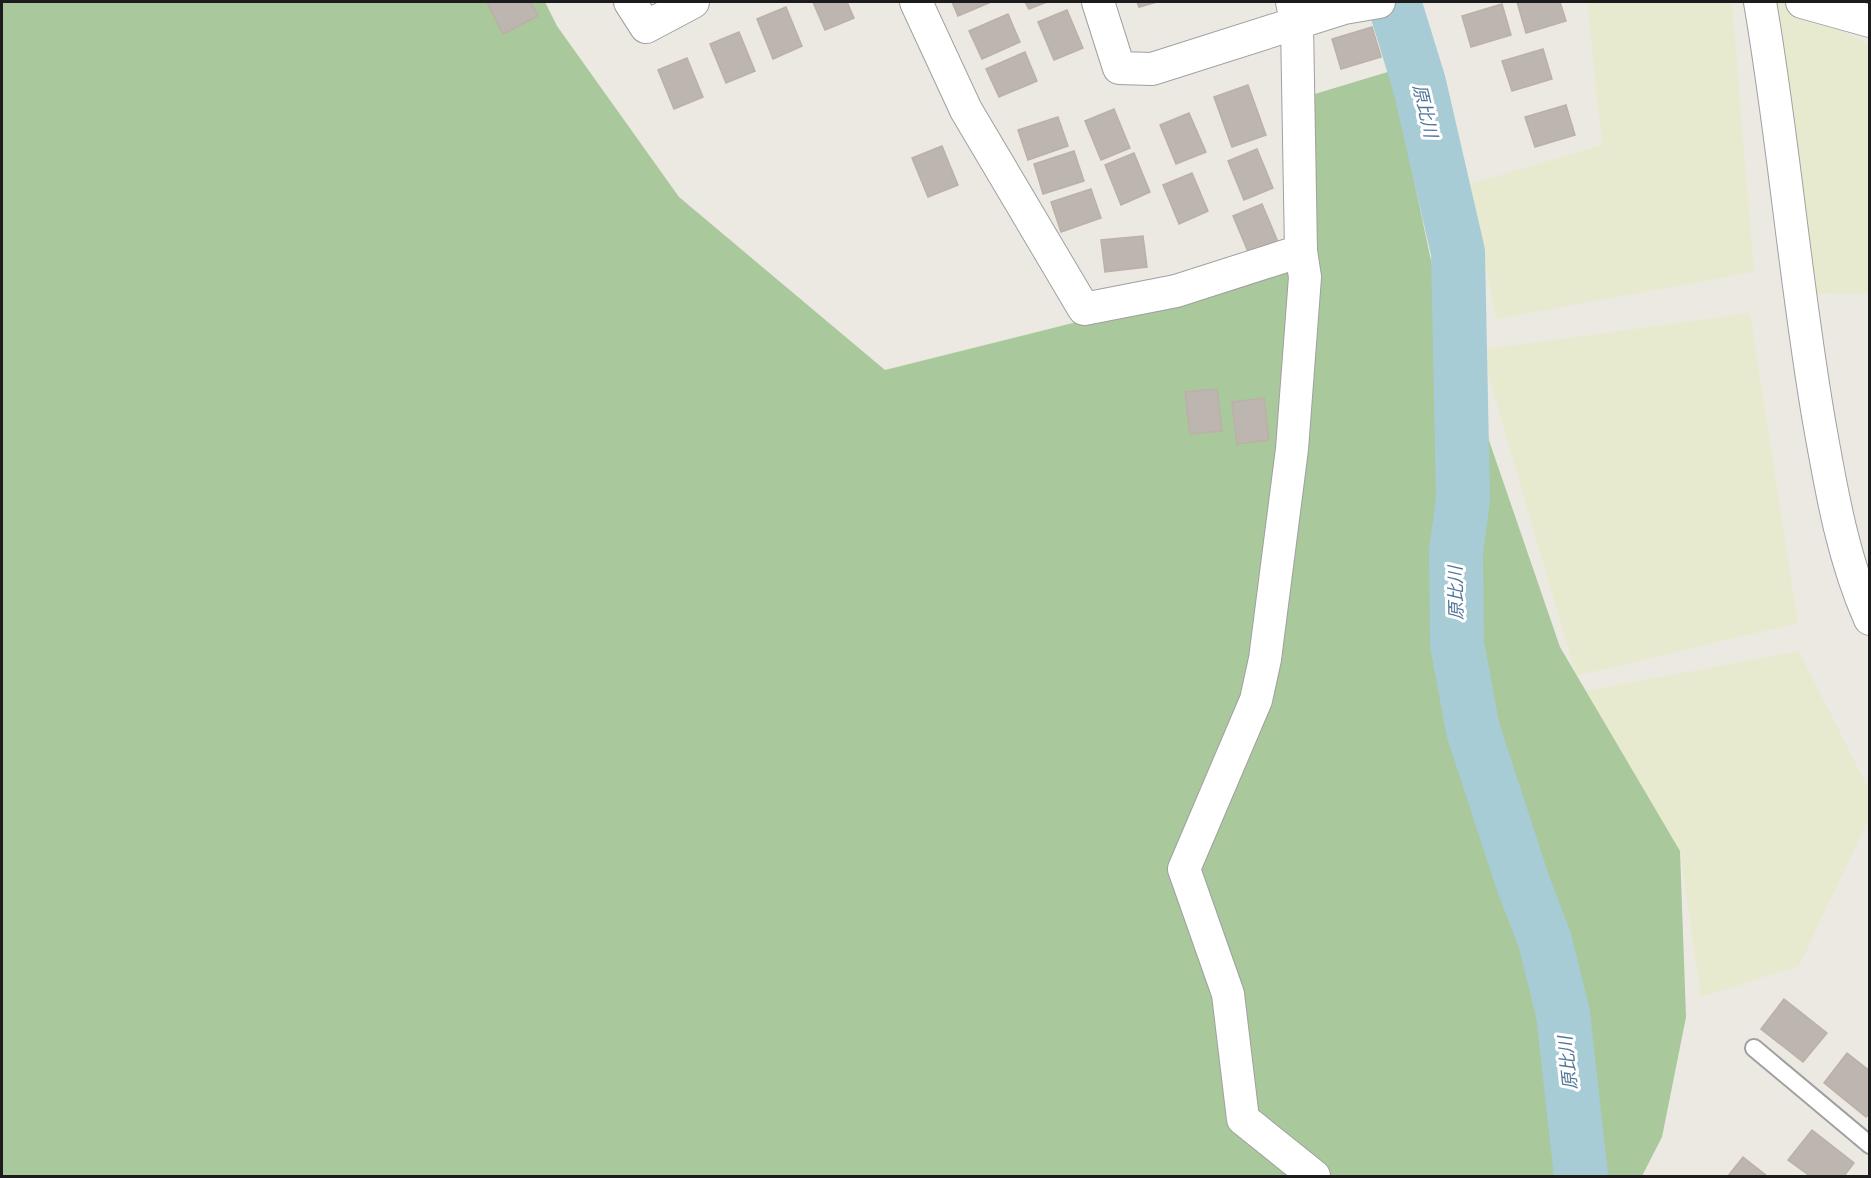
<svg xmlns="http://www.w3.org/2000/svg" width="1871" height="1178" font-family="'Alegreya Sans','Noto Sans JP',sans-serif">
	<rect width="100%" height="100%" fill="#ece9e3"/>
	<g fill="#e8eacf">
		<path d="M 1587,2 L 1732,2 L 1754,272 L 1496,319 L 1470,184 L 1602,145 Z"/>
		<path d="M 1771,2 L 1790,2 L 1869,45 L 1869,294 L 1800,293 Z"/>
		<path d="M 1750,313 L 1798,623 L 1576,676 L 1481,350 Z"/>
		<path d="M 1799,651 L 1869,790 L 1870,816 L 1799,966 L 1701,997 L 1680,851 L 1586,691 Z"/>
	</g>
	<path fill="#a9c89b" d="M 2,2 L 545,2 L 557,26 L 679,197 L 885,370 L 1284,270 L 1298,99 L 1391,71 L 1437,289 L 1560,647 L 1680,851 L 1686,1017 L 1662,1137 L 1642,1176 L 2,1176 Z"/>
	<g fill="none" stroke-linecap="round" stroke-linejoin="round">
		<path stroke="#a7ccd6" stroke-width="54" d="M 1394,2 L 1419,83 L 1458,252 L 1463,499 L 1456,552 L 1457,644 L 1473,730 L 1523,883 L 1545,941 L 1563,1014 L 1581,1176"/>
	</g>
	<g fill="#bcb5b0" stroke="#bcb0a7" stroke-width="1.5">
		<path d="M 487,2 L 531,2 L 538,16 L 503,34 Z"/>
		<path d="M 813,2 L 847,2 L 854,18 L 825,30 Z"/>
		<path d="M 952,2 L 991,2 L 958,16 Z"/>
		<path d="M 1025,2 L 1047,2 L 1029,9 Z"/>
		<path d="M 1137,2 L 1157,2 L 1139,7 Z"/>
		<path d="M 1517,2 L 1560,2 L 1566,21 L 1526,33 Z"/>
		<path d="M 1502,4 L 1511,35 L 1471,47 L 1462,16 Z"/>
		<path d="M 786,7 L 802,46 L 773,59 L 757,19 Z"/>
		<path d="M 1067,10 L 1083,48 L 1054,60 L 1038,22 Z"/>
		<path d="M 1008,14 L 1020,42 L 982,59 L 969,31 Z"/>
		<path d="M 1372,27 L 1381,57 L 1341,69 L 1332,39 Z"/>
		<path d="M 739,32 L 755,71 L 726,83 L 710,44 Z"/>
		<path d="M 1543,49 L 1552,79 L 1512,91 L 1502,61 Z"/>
		<path d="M 1025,52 L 1037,81 L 999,97 L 986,69 Z"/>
		<path d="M 687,58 L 703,97 L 674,109 L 658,70 Z"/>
		<path d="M 1248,85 L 1266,135 L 1232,147 L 1214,97 Z"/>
		<path d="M 1566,105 L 1575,135 L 1535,147 L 1525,117 Z"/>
		<path d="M 1114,109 L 1130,148 L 1101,160 L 1085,121 Z"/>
		<path d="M 1189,113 L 1206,152 L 1176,164 L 1160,125 Z"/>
		<path d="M 1058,117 L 1068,146 L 1028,160 L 1018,130 Z"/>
		<path d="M 942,146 L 958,185 L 928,197 L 912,158 Z"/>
		<path d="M 1257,149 L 1273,188 L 1244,200 L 1228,161 Z"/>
		<path d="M 1074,151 L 1084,181 L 1043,194 L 1034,164 Z"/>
		<path d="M 1134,153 L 1150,192 L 1121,205 L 1105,165 Z"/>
		<path d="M 1192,173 L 1208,211 L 1179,224 L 1163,185 Z"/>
		<path d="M 1091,189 L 1101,218 L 1061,232 L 1051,202 Z"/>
		<path d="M 1262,204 L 1278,242 L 1249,254 L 1233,216 Z"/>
		<path d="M 1143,236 L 1147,267 L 1105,272 L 1101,240 Z"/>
		<path d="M 1217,389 L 1222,431 L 1190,434 L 1185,392 Z"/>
		<path d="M 1264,398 L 1269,440 L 1237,444 L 1232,402 Z"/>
		<path d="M 1784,999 L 1827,1033 L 1803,1062 L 1761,1029 Z"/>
		<path d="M 1847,1053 L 1870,1071 L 1870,1113 L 1866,1117 L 1824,1083 Z"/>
		<path d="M 1812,1130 L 1854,1163 L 1844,1176 L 1810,1176 L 1788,1160 Z"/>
		<path d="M 1743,1157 L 1767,1176 L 1728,1176 Z"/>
	</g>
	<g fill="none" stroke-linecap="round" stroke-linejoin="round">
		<g stroke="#a0a0a0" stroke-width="20">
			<path id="lane" d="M 1754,1048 L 1870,1145"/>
		</g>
		<g stroke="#a0a0a0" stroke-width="34">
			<g id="street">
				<path d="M 630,2 L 646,27 L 693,2"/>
				<path d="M 916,2 L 966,110 L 1084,309 L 1176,291 L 1301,251"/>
				<path d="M 1098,2 L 1119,68 L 1152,69 L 1344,8 L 1379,2"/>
				<path d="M 1292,2 L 1297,25 L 1301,251 L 1305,277 L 1292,449 L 1265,659 L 1256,700 L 1184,869 L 1228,994 L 1243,1119 L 1314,1176"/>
				<path d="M 1760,2 C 1784,141 1795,282 1819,421 C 1831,488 1842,556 1870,619"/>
				<path d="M 1802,2 L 1870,21"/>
			</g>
		</g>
		<use href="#lane" stroke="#fff" stroke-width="16"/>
		<use href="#street" stroke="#fff" stroke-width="32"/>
	</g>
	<g text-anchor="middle" stroke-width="6" stroke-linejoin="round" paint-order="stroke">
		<g font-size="18" font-style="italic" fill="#50769a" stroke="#fff">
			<text transform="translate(1425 111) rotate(77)" y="6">原比川</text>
			<text transform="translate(1456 593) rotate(-91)" y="6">原比川</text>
			<text transform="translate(1568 1063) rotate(-96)" y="6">原比川</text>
		</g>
	</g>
	<rect width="1871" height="1178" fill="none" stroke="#1c1c1c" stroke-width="6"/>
</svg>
